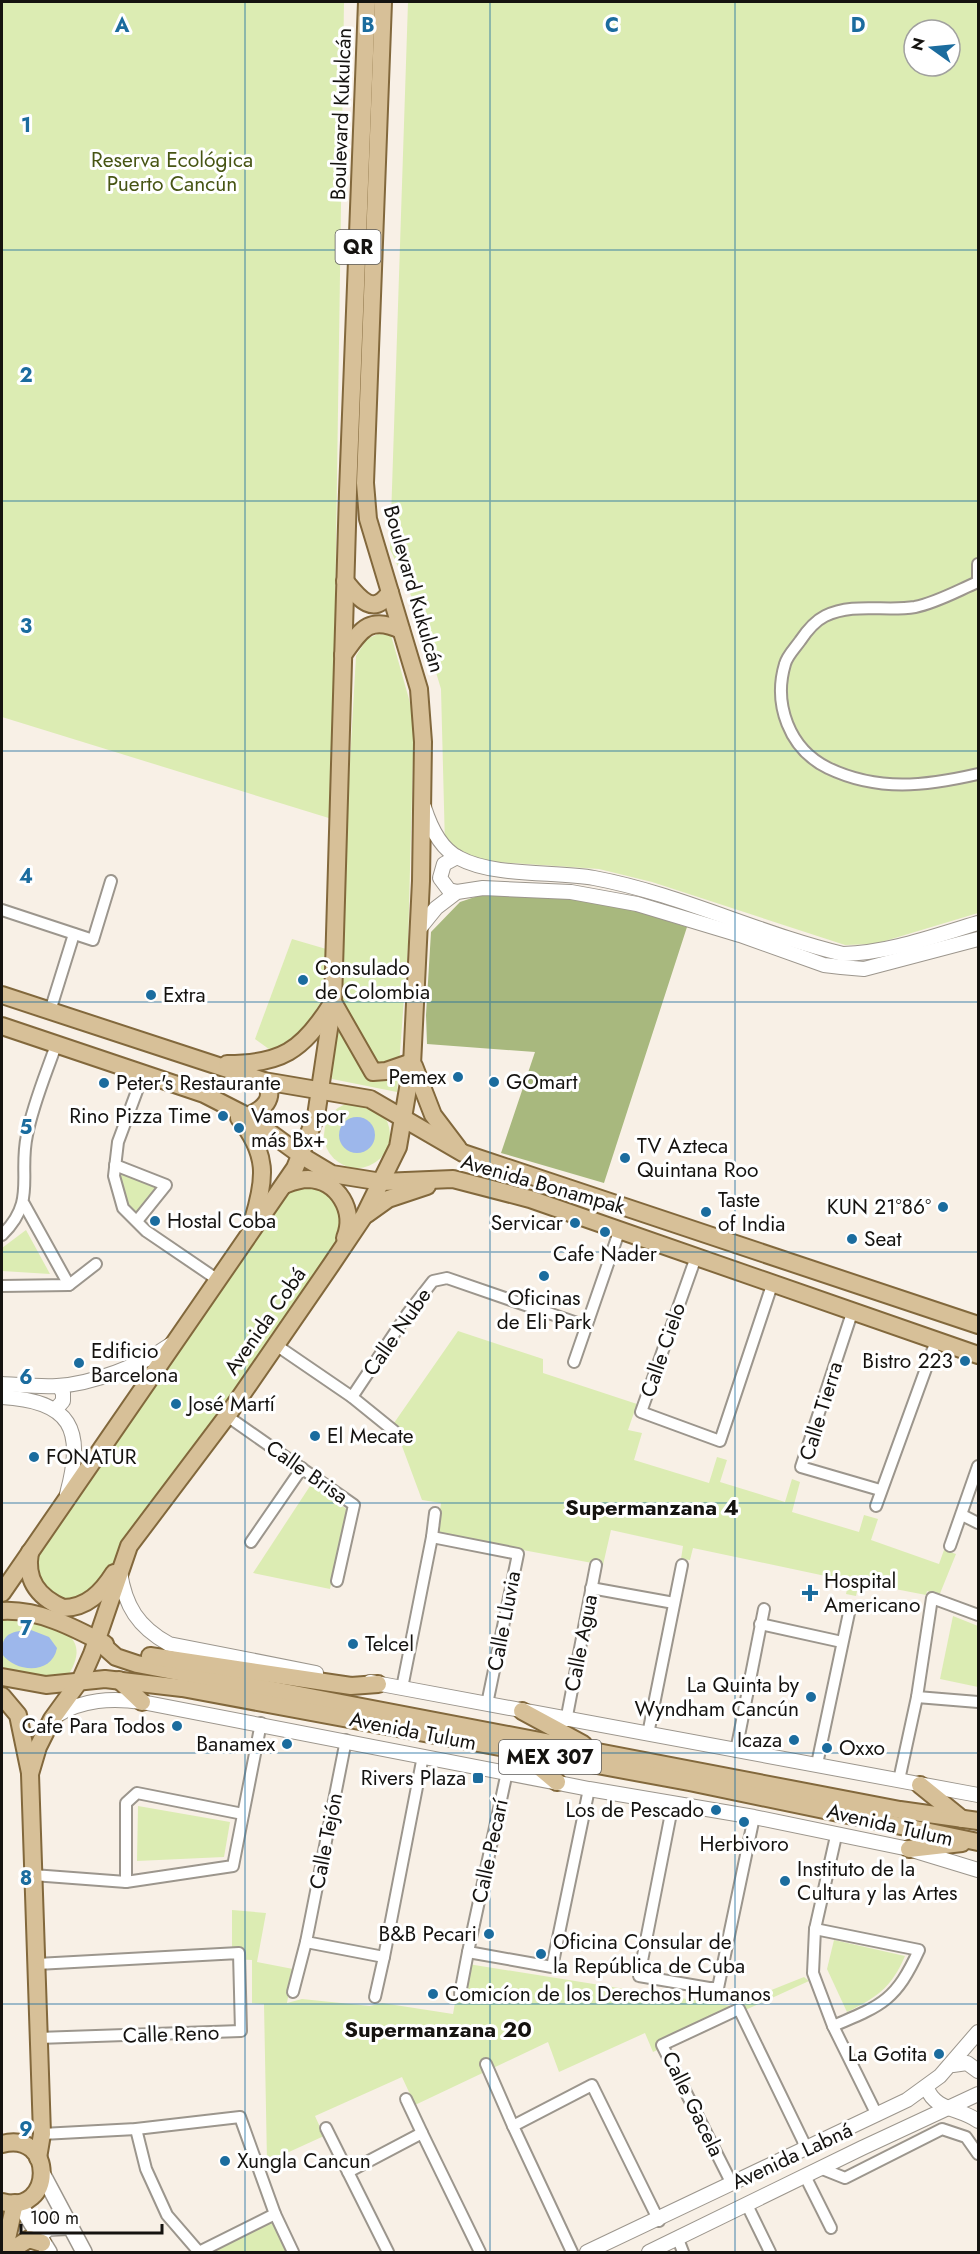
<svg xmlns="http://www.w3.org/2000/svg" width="980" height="2254" font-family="Jost,sans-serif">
	<rect width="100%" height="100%" fill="#f8f0e6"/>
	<g fill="#dcecb3" fill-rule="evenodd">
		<path d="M 2,2 L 344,2 L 332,819 L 2,717 Z"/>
		<path d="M 408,2 L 978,2 L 978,913 L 875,944 L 845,945 L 652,882 L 599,869 L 466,860 L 445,846 L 441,689 L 417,609 L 390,549 ZM 914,30 L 950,30 L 950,66 L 914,66 Z"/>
		<path d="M 378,634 L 391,635 L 414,717 L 408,945 L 397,1092 L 332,1079 L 356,656 L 367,639 Z"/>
		<path d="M 292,939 L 333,951 L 322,1000 L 306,1026 L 273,1052 L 255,1039 Z"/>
		<circle cx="357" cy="1135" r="33"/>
		<path d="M 116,1168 L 161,1186 L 135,1215 L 125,1206 Z"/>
		<path d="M 312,1182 L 331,1190 L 348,1227 L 97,1590 L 64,1603 L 36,1583 L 34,1555 L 287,1192 Z"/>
		<path d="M 26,1230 L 50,1274 L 2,1271 L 2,1248 Z"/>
		<path d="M 458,1331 L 543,1359 L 543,1373 L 637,1404 L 628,1430 L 642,1433 L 634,1460 L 709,1483 L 717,1457 L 727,1460 L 720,1482 L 785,1502 L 792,1479 L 800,1482 L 792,1512 L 859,1532 L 864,1515 L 878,1519 L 871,1540 L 939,1564 L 944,1550 L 956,1554 L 939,1596 L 927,1591 L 926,1595 L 859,1582 L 856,1596 L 846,1594 L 849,1581 L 693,1548 L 690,1560 L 681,1559 L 683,1546 L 611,1530 L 603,1565 L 437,1534 L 441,1503 L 422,1500 L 399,1438 L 402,1433 L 394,1423 Z"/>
		<path d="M 312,1483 L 349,1511 L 330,1589 L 253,1573 Z"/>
		<path d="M 953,1616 L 978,1626 L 978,1687 L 940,1679 Z"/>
		<path d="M 2,1620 C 36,1621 101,1626 67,1677 L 56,1679 L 2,1670 Z"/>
		<path d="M 138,1806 L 230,1822 L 224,1857 L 137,1861 Z"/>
		<path d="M 232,1910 L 266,1913 L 257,1962 L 293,1969 L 287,2003 L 302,1999 L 370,2006 L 382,2003 L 453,2014 L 462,1963 L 731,2006 L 804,1977 L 809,1981 L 653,2052 L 645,2033 L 559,2072 L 548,2042 L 415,2105 L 402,2077 L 315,2116 L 324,2136 L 267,2162 L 264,2004 L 252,2003 L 252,1960 L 232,1959 Z"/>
		<path d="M 834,1940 L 905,1956 C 892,1987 876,1998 847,2012 L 827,1969 Z"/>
		<path d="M 266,2219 L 278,2219 L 293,2252 L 205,2252 Z"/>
	</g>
	<path fill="#a8b87e" d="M 487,893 L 589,896 L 687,927 L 604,1183 L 501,1153 L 535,1052 L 427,1044 L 426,1015 L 431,932 L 460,902 Z"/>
	<g fill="#9db7eb">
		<circle cx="357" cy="1135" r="18"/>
		<path d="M 31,1630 L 49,1637 L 57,1648 C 52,1675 16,1673 2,1654 C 1,1633 12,1631 31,1630 Z"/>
	</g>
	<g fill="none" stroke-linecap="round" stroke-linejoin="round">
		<g stroke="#9c968d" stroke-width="14">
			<g id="minor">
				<path d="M 978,564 L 978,578"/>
				<path d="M 978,582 C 959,590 936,603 915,607 C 885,612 854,602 825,616 C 815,621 806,632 800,641 C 795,648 787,656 785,664 C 773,704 789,749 828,768 C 878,792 926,786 978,774"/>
				<path d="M 2,910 L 93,940 L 111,881"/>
				<path d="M 50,1011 L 74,934"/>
				<path d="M 144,1072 L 118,1142 L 114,1176 L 123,1208 L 146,1231 L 218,1280"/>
				<path d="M 115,1165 L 166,1185 L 137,1221"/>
				<path d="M 24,1204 L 69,1285"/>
				<path d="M 2,1235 C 37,1201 18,1176 27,1135 C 33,1104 46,1074 56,1045"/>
				<path d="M 696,1257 L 641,1412 L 720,1441 L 772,1285"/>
				<path d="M 2,1286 L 69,1285 L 96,1264"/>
				<path d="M 852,1313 L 801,1467 L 880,1490"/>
				<path d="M 276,1345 L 352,1397 L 394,1431"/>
				<path d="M 574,1362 L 620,1229"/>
				<path d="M 352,1397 L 408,1313 L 433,1281 L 447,1278 L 586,1326"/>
				<path d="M 227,1416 L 354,1505 L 337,1581"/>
				<path d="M 876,1506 L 936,1341"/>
				<path d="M 962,1515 L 978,1523"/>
				<path d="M 432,1537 L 435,1513"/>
				<path d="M 251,1542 L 302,1468"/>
				<path d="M 950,1546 L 978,1466"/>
				<path d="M 591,1588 L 674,1603"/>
				<path d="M 760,1624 L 842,1642"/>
				<path d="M 402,1688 L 432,1537 L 518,1554 L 487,1704"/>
				<path d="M 917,1697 L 978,1702"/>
				<path d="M 566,1721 L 596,1565"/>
				<path d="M 648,1734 L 682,1565"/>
				<path d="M 346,1740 L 306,1942 L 384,1957 L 423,1756"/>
				<path d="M 736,1751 L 764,1609"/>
				<path d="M 817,1764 L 850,1608"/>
				<path d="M 507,1772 L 468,1952 L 552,1967 L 589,1789"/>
				<path d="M 899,1780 L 917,1697 L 932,1598 L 978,1615"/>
				<path d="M 673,1803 L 639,1976 L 709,1988 L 718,1988 L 754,1817"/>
				<path d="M 836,1836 L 815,1929 L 813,1973 L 833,2026 L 877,2115"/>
				<path d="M 33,1875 L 126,1882 L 233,1866 L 261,1723"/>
				<path d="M 126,1882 L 126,1803 L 137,1793 L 243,1814"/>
				<path d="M 815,1929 L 919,1950 C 896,2000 883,2005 833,2026"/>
				<path d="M 37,1964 L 239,1953 L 241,2031 L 38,2038"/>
				<path d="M 293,1992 L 306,1942"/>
				<path d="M 460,1994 L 468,1952"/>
				<path d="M 375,1997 L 384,1957"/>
				<path d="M 486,2064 L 513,2126"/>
				<path d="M 406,2099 L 422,2133"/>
				<path d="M 326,2128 L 348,2172"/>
				<path d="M 136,2129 L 146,2169 L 167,2215 L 199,2252"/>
				<path d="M 42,2134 L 136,2129 L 240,2117 L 275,2214 L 293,2252"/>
				<path d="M 820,2168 L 845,2178 L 942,2129 L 966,2137 L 978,2154"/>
				<path d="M 805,2176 L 831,2228"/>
				<path d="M 732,2184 L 662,2045 L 739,2009 L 807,2149"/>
				<path d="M 747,2205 L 770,2252"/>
				<path d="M 678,2239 L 683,2252"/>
				<path d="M 199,2252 L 275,2214"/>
				<path d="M 388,2252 L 348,2172 L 422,2133 L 480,2252"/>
				<path d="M 572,2252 L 513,2126 L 592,2085 L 659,2221"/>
			</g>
		</g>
		<g stroke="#9c968d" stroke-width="16">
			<g id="tertiary">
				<path d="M 424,807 C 430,826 441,849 459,858 C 494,877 556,871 594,878 C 680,894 759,934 843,954 C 889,953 934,936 978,923"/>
				<path d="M 457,857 L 444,864 L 440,878 L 449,890 L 457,892"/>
				<path d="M 419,929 L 436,908 L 457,892 L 483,888 L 571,892 L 637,904 L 740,935 L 824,965 L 841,967 L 864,969 L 978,939"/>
				<path d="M 2,1384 C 20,1385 39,1387 57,1386 C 92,1384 142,1365 170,1345"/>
				<path d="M 2,1397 C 71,1401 85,1429 67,1494"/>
				<path d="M 55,1410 L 63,1401 L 63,1393 L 59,1386"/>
				<path d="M 120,1572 C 125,1606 138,1627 169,1644 L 316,1673"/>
				<path d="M 370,1682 L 978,1795"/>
				<path d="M 56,1716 C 82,1699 112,1698 142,1702 L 589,1789 L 754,1817 L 909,1849 L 978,1870"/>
				<path d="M 953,2065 L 967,2063 L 978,2071"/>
				<path d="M 927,2088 C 935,2111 961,2108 978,2121"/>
				<path d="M 587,2252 L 907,2100 L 940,2076 L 978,2032"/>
				<path d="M 649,2252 L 862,2148 L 978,2094"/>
			</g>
		</g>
		<g stroke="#9c968d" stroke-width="18">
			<g id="secondary">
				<path d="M 42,2173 L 84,2252"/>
				<path d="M 19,2203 L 49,2252"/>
				<path d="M 39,2237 L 48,2228 L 68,2227"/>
			</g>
		</g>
		<g stroke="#82683c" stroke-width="20">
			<g id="primary">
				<path d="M 345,581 C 358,597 373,618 390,592"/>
				<path d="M 343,655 C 361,630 369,615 401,630"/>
				<path d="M 2,995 L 264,1081 L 370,1099 L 463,1153 L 978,1325"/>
				<path d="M 333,1002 L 373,1072 L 386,1071 L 412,1062"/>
				<path d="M 2,1026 L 204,1094 L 247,1116 L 302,1156 L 332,1174 L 382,1182 L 453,1179 L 530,1199 L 978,1355"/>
				<path d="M 227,1064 C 281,1064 302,1051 331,1005"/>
				<path d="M 414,1066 L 433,1115 L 458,1148"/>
				<path d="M 247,1116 C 263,1110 277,1098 264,1081"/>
				<path d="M 239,1118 C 268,1154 266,1178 253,1220"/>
				<path d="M 284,1185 C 292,1182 299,1179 308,1179 C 338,1180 356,1211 345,1238"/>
				<path d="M 367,1214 L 388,1199 L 427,1186"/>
				<path d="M 30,1552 C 25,1580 38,1597 63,1608 C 87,1608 102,1592 114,1573"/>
				<path d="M 2,1593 L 295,1168 L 316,1116 L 333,1002 L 348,492 L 367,2"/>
				<path d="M 2,1611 C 38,1609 73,1627 105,1644"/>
				<path d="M 97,1640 L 116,1657 L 137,1664 L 900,1810 L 978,1821"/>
				<path d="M 150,1656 L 351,1686 L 378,1684"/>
				<path d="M 2,1677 L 46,1685 L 105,1679 L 182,1688 L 689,1782 L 978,1842"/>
				<path d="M 119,1680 L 142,1702"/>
				<path d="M 2,1696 L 18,1715 L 30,1773"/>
				<path d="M 522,1711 L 583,1744"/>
				<path d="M 521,1758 L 532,1761 L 557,1782"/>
				<path d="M 920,1785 L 962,1819"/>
				<path d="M 909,1849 L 962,1843"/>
				<path d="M 2,2144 C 55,2130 55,2216 2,2202"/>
				<path d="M 38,2158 L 42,2134 L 30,1774 L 38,1747 L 52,1719 L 81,1679 L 92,1654 L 129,1546 L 227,1416 L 331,1265 L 364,1216 L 398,1147 L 412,1065 L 421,881 L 423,742 L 419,689 L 368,519 L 365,483 L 383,2"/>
				<path d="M 4,2252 L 15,2203"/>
				<path d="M 8,2252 L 29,2239 L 42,2243"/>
			</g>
		</g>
		<use href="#minor" stroke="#fff" stroke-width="10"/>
		<use href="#tertiary" stroke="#fff" stroke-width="14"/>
		<use href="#secondary" stroke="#fff" stroke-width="15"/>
		<use href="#primary" stroke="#d7c098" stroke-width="16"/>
	</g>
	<path fill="none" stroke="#1b6c9e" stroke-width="1.5" stroke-opacity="0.55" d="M 245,2 L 245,2252M 490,2 L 490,2252M 735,2 L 735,2252M 2,250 L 978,250M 2,501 L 978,501M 2,751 L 978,751M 2,1002 L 978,1002M 2,1252 L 978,1252M 2,1503 L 978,1503M 2,1753 L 978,1753M 2,2004 L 978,2004"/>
	<g fill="#1b6c9e" stroke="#fff" stroke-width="2">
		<circle cx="303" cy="980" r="6"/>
		<circle cx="151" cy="995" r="6"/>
		<circle cx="458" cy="1077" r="6"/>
		<circle cx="494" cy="1082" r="6"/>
		<circle cx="104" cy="1083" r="6"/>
		<circle cx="223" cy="1116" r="6"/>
		<circle cx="239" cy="1128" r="6"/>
		<circle cx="625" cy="1158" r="6"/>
		<circle cx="943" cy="1207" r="6"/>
		<circle cx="706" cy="1212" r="6"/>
		<circle cx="155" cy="1221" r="6"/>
		<circle cx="575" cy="1223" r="6"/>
		<circle cx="605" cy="1232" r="6"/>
		<circle cx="852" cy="1239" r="6"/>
		<circle cx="544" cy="1276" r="6"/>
		<circle cx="965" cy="1361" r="6"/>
		<circle cx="79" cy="1363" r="6"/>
		<circle cx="176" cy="1404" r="6"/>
		<circle cx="315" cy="1436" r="6"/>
		<circle cx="34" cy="1457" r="6"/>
		<path d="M807 1584h6v6h6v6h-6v6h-6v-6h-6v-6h6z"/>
		<circle cx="353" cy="1644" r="6"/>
		<circle cx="811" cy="1697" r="6"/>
		<circle cx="177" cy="1726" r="6"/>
		<circle cx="794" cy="1740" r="6"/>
		<circle cx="287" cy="1744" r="6"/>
		<circle cx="827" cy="1748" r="6"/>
		<rect x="472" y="1772" width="12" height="12" rx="3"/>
		<circle cx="716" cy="1810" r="6"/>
		<circle cx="744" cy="1822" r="6"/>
		<circle cx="785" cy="1881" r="6"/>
		<circle cx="489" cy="1934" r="6"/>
		<circle cx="541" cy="1954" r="6"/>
		<circle cx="433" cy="1994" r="6"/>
		<circle cx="939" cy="2054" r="6"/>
		<circle cx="225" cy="2161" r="6"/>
	</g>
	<g text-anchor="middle" stroke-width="6" stroke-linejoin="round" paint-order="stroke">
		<g fill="#fff" stroke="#5b5a58" stroke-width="1.5">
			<rect x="335.5" y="230" width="45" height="34" rx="4.5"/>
			<rect x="499" y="1740" width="102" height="34" rx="4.5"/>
		</g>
		<g font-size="20" font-weight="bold" fill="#151310">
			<text x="358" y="254">QR</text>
			<text x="550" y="1764">MEX 307</text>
		</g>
		<g font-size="21" fill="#151310" stroke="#fff">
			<text transform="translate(341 114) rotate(-88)" y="7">Boulevard Kukulcán</text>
			<text transform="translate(414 589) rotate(74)" y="7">Boulevard Kukulcán</text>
			<text transform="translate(543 1184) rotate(16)" y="7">Avenida Bonampak</text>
			<text transform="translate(265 1321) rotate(-55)" y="7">Avenida Cobá</text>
			<text transform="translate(397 1332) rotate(-55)" y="7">Calle Nube</text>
			<text transform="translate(663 1350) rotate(-71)" y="7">Calle Cielo</text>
			<text transform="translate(821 1411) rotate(-73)" y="7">Calle Tierra</text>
			<text transform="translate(307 1472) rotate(35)" y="7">Calle Brisa</text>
			<text transform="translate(504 1621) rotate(-79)" y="7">Calle Lluvia</text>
			<text transform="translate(581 1643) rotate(-79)" y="7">Calle Agua</text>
			<text transform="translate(413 1731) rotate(11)" y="7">Avenida Tulum</text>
			<text transform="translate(890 1825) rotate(13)" y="7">Avenida Tulum</text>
			<text transform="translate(326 1841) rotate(-79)" y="7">Calle Tejón</text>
			<text transform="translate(490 1851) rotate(-78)" y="7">Calle Pecarí</text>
			<text transform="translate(171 2034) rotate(-2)" y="7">Calle Reno</text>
			<text transform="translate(693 2104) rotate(64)" y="7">Calle Gacela</text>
			<text transform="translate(792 2156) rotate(-25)" y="7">Avenida Labná</text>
		</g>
		<g font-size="21" fill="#475514" stroke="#fff">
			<text x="172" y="167">Reserva Ecológica<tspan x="172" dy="24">Puerto Cancún</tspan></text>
		</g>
		<g font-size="21" fill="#151310" stroke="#fff" text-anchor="start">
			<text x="315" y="975">Consulado<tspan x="315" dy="24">de Colombia</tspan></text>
			<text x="163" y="1002">Extra</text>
			<text x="446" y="1084" text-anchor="end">Pemex</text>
			<text x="506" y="1089">GOmart</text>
			<text x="116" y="1090">Peter's Restaurante</text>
			<text x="211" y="1123" text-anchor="end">Rino Pizza Time</text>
			<text x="251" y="1123">Vamos por<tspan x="251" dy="24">más Bx+</tspan></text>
			<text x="637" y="1153">TV Azteca<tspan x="637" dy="24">Quintana Roo</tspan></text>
			<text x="718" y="1207">Taste<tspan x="718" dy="24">of India</tspan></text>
			<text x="931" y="1214" text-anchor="end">KUN 21º86º</text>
			<text x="167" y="1228">Hostal Coba</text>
			<text x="563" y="1230" text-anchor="end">Servicar</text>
			<text x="864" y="1246">Seat</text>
			<text x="605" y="1261" text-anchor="middle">Cafe Nader</text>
			<text x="544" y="1305" text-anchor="middle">Oficinas<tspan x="544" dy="24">de Eli Park</tspan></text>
			<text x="91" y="1358">Edificio<tspan x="91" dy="24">Barcelona</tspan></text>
			<text x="953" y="1368" text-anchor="end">Bistro 223</text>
			<text x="188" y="1411">José Martí</text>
			<text x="327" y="1443">El Mecate</text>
			<text x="46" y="1464">FONATUR</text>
			<text x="824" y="1588">Hospital<tspan x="824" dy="24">Americano</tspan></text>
			<text x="365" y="1651">Telcel</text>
			<text x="799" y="1692" text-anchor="end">La Quinta by<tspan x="799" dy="24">Wyndham Cancún</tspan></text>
			<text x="165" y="1733" text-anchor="end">Cafe Para Todos</text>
			<text x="782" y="1747" text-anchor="end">Icaza</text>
			<text x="275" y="1751" text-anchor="end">Banamex</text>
			<text x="839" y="1755">Oxxo</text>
			<text x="466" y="1785" text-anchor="end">Rivers Plaza</text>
			<text x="704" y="1817" text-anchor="end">Los de Pescado</text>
			<text x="744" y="1851" text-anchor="middle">Herbivoro</text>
			<text x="797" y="1876">Instituto de la<tspan x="797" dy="24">Cultura y las Artes</tspan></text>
			<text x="477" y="1941" text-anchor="end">B&amp;B Pecari</text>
			<text x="553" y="1949">Oficina Consular de<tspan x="553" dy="24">la República de Cuba</tspan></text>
			<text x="445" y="2001">Comicíon de los Derechos Humanos</text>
			<text x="927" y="2061" text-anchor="end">La Gotita</text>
			<text x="237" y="2168">Xungla Cancun</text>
		</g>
		<g font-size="22" font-weight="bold" fill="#151310" stroke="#fff">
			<text x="652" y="1515">Supermanzana 4</text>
			<text x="438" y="2037">Supermanzana 20</text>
		</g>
	</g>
	<g font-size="20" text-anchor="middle" font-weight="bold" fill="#1b6c9e" stroke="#fff" stroke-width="6" stroke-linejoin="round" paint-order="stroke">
		<text x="122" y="32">A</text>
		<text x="368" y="32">B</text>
		<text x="612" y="32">C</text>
		<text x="858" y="32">D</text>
		<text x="26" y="132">1</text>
		<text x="26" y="382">2</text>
		<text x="26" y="633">3</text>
		<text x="26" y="883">4</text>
		<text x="26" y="1134">5</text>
		<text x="26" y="1384">6</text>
		<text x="26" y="1635">7</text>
		<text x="26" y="1885">8</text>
		<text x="26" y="2136">9</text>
	</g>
	<rect width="980" height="2254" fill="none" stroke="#151310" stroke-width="6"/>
	<g transform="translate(932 48) rotate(285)"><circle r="28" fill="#ffffff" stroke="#a1a19f" stroke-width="1.5"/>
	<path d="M0-4.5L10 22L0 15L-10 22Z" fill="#1b6c9e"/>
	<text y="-9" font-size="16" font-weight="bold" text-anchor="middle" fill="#151310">N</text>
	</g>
	<path d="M21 2224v9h141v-9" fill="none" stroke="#151310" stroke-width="3"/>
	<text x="30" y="2224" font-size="18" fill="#151310" stroke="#ffffff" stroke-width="4.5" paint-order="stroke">100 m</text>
</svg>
